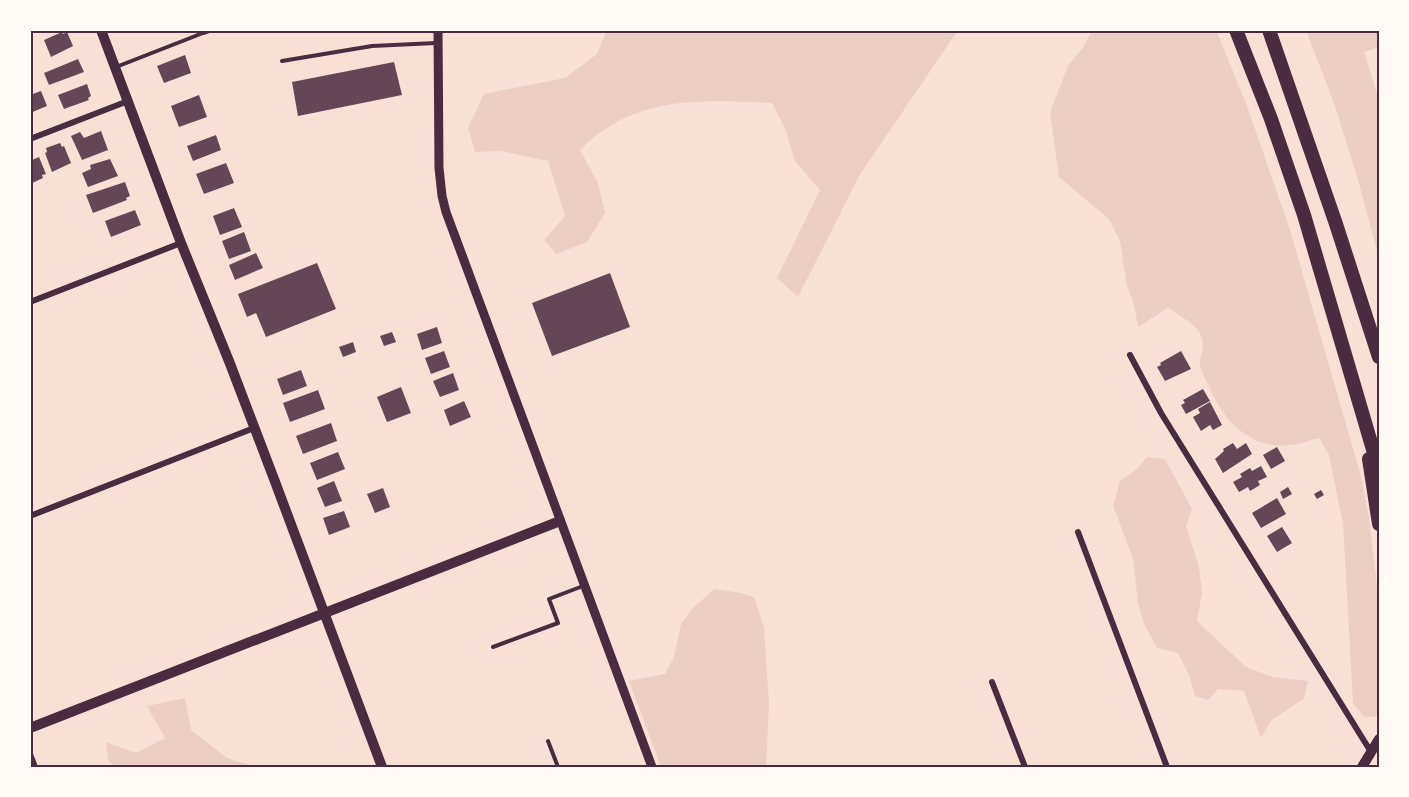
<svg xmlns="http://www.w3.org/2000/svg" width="1409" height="797" font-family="'Crimson Pro',serif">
	<rect width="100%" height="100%" fill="#f7e1d7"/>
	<g fill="#ebcfc5">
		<path d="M 607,30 L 958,30 L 859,176 L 798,297 L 777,278 L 820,190 L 795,161 L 786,131 L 772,103 C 701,100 634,95 580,150 L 598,183 L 605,213 L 587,242 L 556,254 L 544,240 L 565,216 L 548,161 L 501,151 L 475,152 L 468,128 L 484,94 L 565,78 L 597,54 Z"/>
		<path d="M 1092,30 L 1216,30 L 1246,103 L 1290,230 L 1361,476 L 1369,517 L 1379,602 L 1379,713 L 1374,717 L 1364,717 L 1353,703 L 1343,524 L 1329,455 L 1319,438 C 1310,440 1301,444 1292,445 C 1254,451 1225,423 1211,391 C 1208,383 1201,373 1200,365 C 1200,355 1205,348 1202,338 C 1198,325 1179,315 1168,308 L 1138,327 L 1134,304 L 1127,286 L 1120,241 L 1109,219 L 1059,177 L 1050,112 L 1068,66 L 1084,46 Z"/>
		<path d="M 1306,30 L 1379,30 L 1379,47 L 1364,52 L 1379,100 L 1379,258 L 1358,180 L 1336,109 Z"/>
		<path d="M 1147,457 L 1165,459 L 1192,509 L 1186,526 L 1199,567 L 1202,592 L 1197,621 L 1246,667 L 1273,677 L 1308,681 L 1304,698 L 1271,721 L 1261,738 L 1244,691 L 1218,689 L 1208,700 L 1195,696 L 1189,675 L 1178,653 L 1157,648 L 1144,624 L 1138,603 L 1133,558 L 1113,506 L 1120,481 L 1136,470 Z"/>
		<path d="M 714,589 L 741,593 L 754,597 L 764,627 L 769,703 L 766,767 L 661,767 L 629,681 L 665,674 L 674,657 L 681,624 L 692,609 Z"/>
		<path d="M 185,698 L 191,730 L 227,758 L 256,767 L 115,767 L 108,760 L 106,742 L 136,753 L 165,738 L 147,706 Z"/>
	</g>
	<g fill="#644757">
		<path d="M 62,32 L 63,34 L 67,32 L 73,46 L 51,57 L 44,40 Z"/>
		<path d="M 185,55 L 191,73 L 164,83 L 157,66 Z"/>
		<path d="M 78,59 L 84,72 L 49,85 L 44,73 Z"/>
		<path d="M 394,62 L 402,95 L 298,116 L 292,82 Z"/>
		<path d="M 87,84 L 91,96 L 88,98 L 89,100 L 64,109 L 58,95 Z"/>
		<path d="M 41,91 L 47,106 L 30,113 L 30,95 Z"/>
		<path d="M 199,95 L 207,117 L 179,127 L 171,106 Z"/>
		<path d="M 101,131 L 108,150 L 82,160 L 71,136 L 80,132 L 84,138 Z"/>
		<path d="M 216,135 L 221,150 L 193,161 L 187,146 Z"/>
		<path d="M 60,143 L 62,147 L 64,146 L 71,163 L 52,172 L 45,153 L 47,152 L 46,148 Z"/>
		<path d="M 30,154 L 32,160 L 39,157 L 46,174 L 42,175 L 43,178 L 30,184 Z"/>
		<path d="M 110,159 L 118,176 L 88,187 L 82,173 L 91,169 L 90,165 Z"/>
		<path d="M 226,163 L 234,183 L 204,194 L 196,174 Z"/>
		<path d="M 125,182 L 130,196 L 126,198 L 127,200 L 93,213 L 86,195 Z"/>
		<path d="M 234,208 L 242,227 L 220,235 L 213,216 Z"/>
		<path d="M 135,210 L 141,225 L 111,237 L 105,221 Z"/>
		<path d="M 244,232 L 251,251 L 229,259 L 222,241 Z"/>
		<path d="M 256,253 L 263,268 L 235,280 L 229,265 Z"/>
		<path d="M 317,263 L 336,309 L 266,337 L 256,313 L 247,317 L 238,294 Z"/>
		<path d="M 610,273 L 630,327 L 552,356 L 532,303 Z"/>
		<path d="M 437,327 L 442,343 L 422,350 L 417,334 Z"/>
		<path d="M 392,332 L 396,342 L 384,346 L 380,336 Z"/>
		<path d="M 353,342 L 356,352 L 343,357 L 339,347 Z"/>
		<path d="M 444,351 L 450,367 L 431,374 L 425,358 Z"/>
		<path d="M 1181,351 L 1191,369 L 1165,381 L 1157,367 L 1161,365 L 1160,363 Z"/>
		<path d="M 301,370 L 307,386 L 283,395 L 277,379 Z"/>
		<path d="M 453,373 L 459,390 L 440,397 L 433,381 Z"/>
		<path d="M 401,387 L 411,413 L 387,422 L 377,397 Z"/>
		<path d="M 1203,389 L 1210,401 L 1186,414 L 1181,405 L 1185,403 L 1183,400 Z"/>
		<path d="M 318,390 L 325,409 L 290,422 L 283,403 Z"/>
		<path d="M 464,401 L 471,417 L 450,426 L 444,410 Z"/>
		<path d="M 1210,402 L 1222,425 L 1213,430 L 1210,425 L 1201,431 L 1193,417 L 1200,413 L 1198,409 Z"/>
		<path d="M 331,423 L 337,441 L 303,454 L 296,436 Z"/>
		<path d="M 1233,443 L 1237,449 L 1246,443 L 1252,454 L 1223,473 L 1215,459 L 1224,451 L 1223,449 Z"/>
		<path d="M 1277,447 L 1285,461 L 1271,469 L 1263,455 Z"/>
		<path d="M 338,452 L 345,469 L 317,480 L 310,463 Z"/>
		<path d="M 1261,466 L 1267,477 L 1258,481 L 1260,485 L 1250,491 L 1248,487 L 1239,492 L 1233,482 L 1242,477 L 1240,474 L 1250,468 L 1252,471 Z"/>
		<path d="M 334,481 L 342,501 L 325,507 L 317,488 Z"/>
		<path d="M 1288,487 L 1292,494 L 1283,499 L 1280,492 Z"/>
		<path d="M 383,488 L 390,507 L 375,513 L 367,494 Z"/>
		<path d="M 1321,490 L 1324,495 L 1317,499 L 1314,494 Z"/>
		<path d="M 1277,498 L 1286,514 L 1261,528 L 1252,513 Z"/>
		<path d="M 344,511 L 350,527 L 329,535 L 323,518 Z"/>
		<path d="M 1282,527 L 1292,543 L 1277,552 L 1267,536 Z"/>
	</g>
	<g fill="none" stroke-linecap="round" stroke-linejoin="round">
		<g stroke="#4a2c40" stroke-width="4">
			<path d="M 380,30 L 402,30"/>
			<path d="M 203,33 L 212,30"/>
			<path d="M 282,61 L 372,46 L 436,43"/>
			<path d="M 116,67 L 203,33 L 202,30"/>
			<path d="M 493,647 L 558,623 L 549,599 L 583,586"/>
			<path d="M 548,741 L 558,767"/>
		</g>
		<g stroke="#4a2c40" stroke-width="6">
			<path d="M 30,139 L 128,101"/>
			<path d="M 30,302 L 181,243"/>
			<path d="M 1130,355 L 1161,413 L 1371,752"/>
			<path d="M 30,516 L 254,428"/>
			<path d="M 1078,532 L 1167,767"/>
			<path d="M 992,682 L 1025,767"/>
			<path d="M 30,754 L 35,767"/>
		</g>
		<path stroke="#4a2c40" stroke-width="9" d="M 438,30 L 439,168 L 442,196 L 446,212 L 652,767"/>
		<g stroke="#4a2c40" stroke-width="10">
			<path d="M 101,30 L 181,243 L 229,361 L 274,479 L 382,767"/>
			<path d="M 30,728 L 560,521"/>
			<path d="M 1362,767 L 1379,739"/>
		</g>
		<g stroke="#4a2c40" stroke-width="14">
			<path d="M 1236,30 L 1271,119 L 1304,215 L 1379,470"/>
			<path d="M 1269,30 L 1336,224 L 1379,357"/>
			<path d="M 1369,459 L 1379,524"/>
		</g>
	</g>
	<rect width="1409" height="797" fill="none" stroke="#fffaf5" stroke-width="63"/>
	<rect x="32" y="32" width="1346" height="734" fill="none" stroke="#4a2c40" stroke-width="2"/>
</svg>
